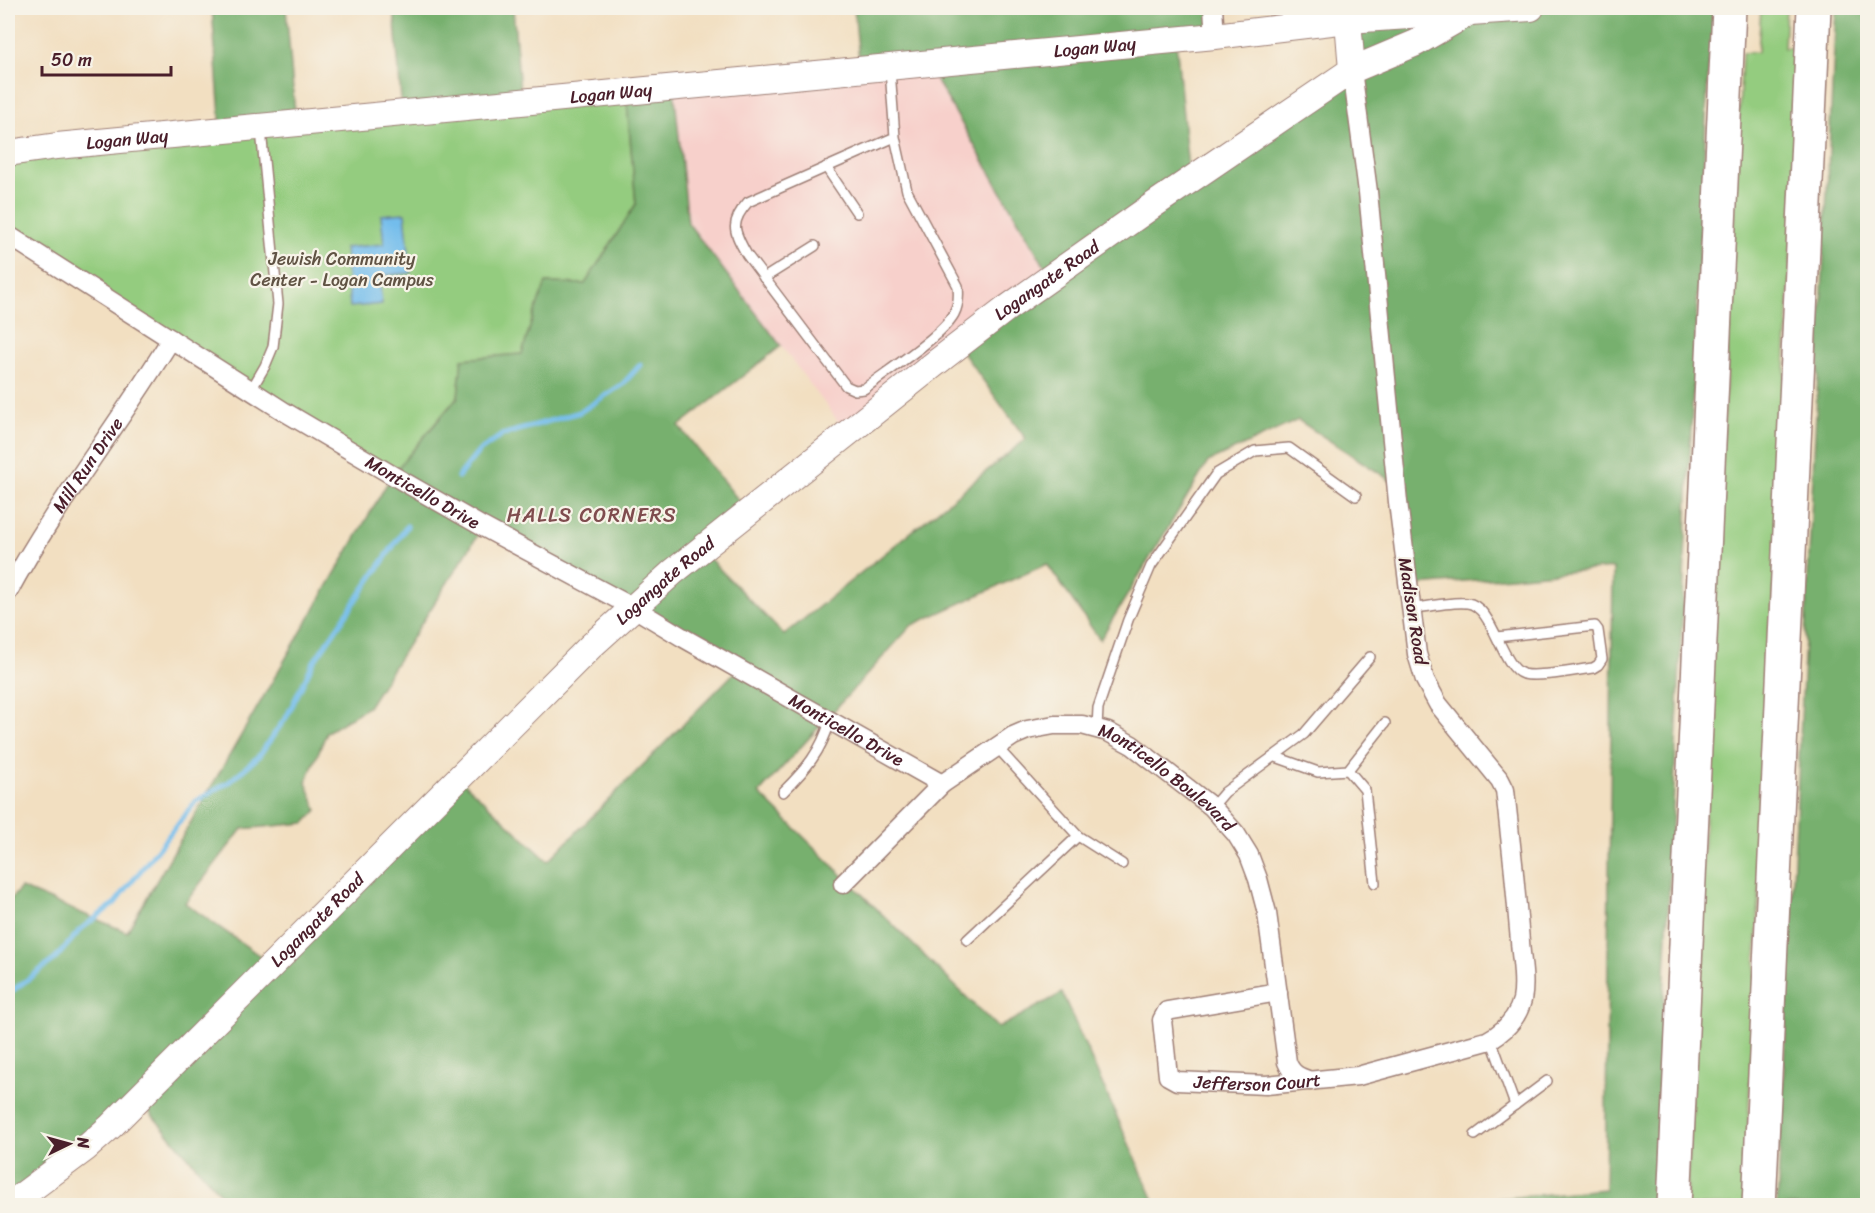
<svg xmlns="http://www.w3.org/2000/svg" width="1875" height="1213" font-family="Sriracha,sans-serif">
	<rect width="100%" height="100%" fill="#f7f3e8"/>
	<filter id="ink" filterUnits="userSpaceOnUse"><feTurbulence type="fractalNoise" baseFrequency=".0167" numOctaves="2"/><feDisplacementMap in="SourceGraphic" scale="12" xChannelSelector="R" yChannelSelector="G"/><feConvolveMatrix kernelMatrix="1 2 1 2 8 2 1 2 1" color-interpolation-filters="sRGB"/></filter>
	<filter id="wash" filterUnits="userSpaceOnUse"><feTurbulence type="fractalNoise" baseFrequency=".008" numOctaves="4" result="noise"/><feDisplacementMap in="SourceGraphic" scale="24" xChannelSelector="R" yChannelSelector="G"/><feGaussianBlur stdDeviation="1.35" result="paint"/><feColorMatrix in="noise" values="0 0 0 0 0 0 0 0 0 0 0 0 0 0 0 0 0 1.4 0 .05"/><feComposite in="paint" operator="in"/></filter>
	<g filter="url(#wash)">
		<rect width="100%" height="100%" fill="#f2dfc1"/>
		<path fill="#f7d0cb" d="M 927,64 L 1052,277 L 847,433 L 688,223 L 674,88 Z"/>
		<g fill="#94cc7f" stroke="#6f7655" stroke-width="1.5">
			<path d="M 1761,8 L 1786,8 L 1784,48 L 1801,47 L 1744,1205 L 1686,1206 L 1742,53 L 1758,52 Z"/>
			<path d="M 626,92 L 636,204 L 585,284 L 546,283 L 533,317 L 522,354 L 462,359 L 458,396 L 392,475 L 8,235 L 8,153 Z"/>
		</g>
		<g fill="#77b06e" stroke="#60684c" stroke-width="1.5" fill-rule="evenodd">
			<path d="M 212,8 L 286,8 L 296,124 L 221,131 Z"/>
			<path d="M 394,8 L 513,8 L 521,102 L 402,114 Z"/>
			<path d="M 854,8 L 1213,8 L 1215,36 L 1176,40 L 1189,180 L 1352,70 L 1347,8 L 1729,8 L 1727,56 L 1709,56 L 1654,1205 L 1428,1205 L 1605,1189 L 1613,568 L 1408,586 L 1396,484 L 1298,420 L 1208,462 L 1100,640 L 1047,564 L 912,625 L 759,793 L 998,1028 L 1062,993 L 1156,1205 L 230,1205 L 138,1099 L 8,1205 L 8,902 L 21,888 L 127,932 L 392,475 L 458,397 L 462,359 L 522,354 L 533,317 L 546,283 L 585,284 L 636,204 L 626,92 L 674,88 L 688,223 L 781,346 L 679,426 L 748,512 L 701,550 L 784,635 L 1026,439 L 958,346 L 1051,277 L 927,64 L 860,70 ZM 483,527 L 738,669 L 548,861 L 460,779 L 273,965 L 185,903 L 242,829 L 305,823 L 317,810 L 306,782 L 327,732 L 368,707 Z"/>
			<path d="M 1836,8 L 1868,8 L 1868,1205 L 1777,1206 Z"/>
		</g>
		<path fill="#73bdec" stroke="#5e6e8c" stroke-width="1.5" d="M 405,213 L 411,273 L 379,276 L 382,304 L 350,307 L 345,248 L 384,244 L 381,215 Z"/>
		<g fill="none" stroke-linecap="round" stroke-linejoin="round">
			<g stroke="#73bdec" stroke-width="5">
				<path d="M 458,477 L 479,451 L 502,435 L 580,412 L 623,384 L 640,365"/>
				<path d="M 8,994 L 55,959 L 81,929 L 115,903 L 196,801 L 229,782 L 258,757 L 287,716 L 313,663 L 407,526"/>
			</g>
		</g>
	</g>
	<g filter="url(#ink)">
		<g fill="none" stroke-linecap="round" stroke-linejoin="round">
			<g stroke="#9e7f76" stroke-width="12">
				<g id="lane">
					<path d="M 890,70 L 895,137 L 907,191 L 958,286 C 959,296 959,305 954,314 C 941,337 887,371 864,389 L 855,390 L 846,386 L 747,255 C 734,232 729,223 748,202 L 895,137"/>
					<path d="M 826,167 L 857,213"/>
					<path d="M 764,278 L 815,246"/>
					<path d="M 251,390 L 265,366 L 273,347 L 278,304 L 261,130"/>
					<path d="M 1411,609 C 1425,607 1453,601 1467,603 C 1493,605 1501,667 1523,674 C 1538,678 1577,670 1593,668 L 1598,665 L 1602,659 L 1598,630 L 1595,626 L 1497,637"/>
					<path d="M 1097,728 L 1098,708 L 1128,620 L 1151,566 L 1216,474 L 1255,451 L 1289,448 L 1356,496"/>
					<path d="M 1276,757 L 1318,772 L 1348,770 L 1385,723"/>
					<path d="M 1348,770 L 1365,790 L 1375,883"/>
					<path d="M 783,792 C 806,769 821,752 830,721"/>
					<path d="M 1212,807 L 1225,792 L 1304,734 L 1370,657"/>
					<path d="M 1078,836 L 1122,864"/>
					<path d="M 967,940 L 1078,836 L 996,746"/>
					<path d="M 1491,1039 L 1515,1105"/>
					<path d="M 1475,1135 L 1547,1081"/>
				</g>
			</g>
			<g stroke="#9e7f76" stroke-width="21">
				<g id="street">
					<path d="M 1213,8 L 1215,36"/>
					<path id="s1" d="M 8,235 L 285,412 L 392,475 L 483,527 L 634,608 L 682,637 L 942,784"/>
					<path id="s2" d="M 8,592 C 56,503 119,425 171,339"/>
					<path id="s3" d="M 843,884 L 942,784 L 1013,736 L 1027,730 L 1054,725 L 1082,725 L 1108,732 L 1132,745 L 1212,807 L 1236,834 L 1249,855 L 1258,879 L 1267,913 L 1287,1062 C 1292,1075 1299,1077 1311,1081"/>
					<path id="s4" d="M 1278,992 L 1167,1011 L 1162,1020 L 1168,1076 L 1177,1081 L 1266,1085 L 1358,1076 L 1487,1041 C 1504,1032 1517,1020 1522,1000 C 1526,981 1521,960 1520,941 C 1516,890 1511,840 1505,790 L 1500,780 L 1438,704 L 1425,680 L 1417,654 L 1398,502 L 1368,192 L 1352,70"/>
				</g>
			</g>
			<g stroke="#9e7f76" stroke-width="28">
				<g id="secondary">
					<path d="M 1352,70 L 1416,43 L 1465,15"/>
					<path id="s5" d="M 8,153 L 57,146 L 1215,36 L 1348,20 L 1531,8"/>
					<path id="s6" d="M 8,1206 L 86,1148 L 111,1126 L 591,646 L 673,572 L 937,362 L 1006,309 L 1152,206 L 1352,70 L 1348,20"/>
				</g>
			</g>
			<g stroke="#9e7f76" stroke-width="36">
				<g id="highway">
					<path d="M 1674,1206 L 1729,8"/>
					<path d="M 1759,1206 L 1814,8"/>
				</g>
			</g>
			<use href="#lane" stroke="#fff" stroke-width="9"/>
			<use href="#street" stroke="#fff" stroke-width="18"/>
			<use href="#secondary" stroke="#fff" stroke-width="26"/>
			<use href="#highway" stroke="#fff" stroke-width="33"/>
		</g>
	</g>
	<g text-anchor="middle" stroke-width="4.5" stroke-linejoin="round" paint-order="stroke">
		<g font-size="18" fill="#4a1f2b" stroke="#f7f3e8">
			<text dy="6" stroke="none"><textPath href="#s5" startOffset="1092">Logan Way</textPath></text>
			<text dy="6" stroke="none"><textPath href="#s5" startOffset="606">Logan Way</textPath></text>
			<text dy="6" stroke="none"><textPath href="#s5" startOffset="120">Logan Way</textPath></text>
			<text dy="6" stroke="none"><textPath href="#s6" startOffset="1394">Logangate Road</textPath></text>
			<text dy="6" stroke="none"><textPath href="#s2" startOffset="150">Mill Run Drive</textPath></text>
			<text dy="6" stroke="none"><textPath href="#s1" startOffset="488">Monticello Drive</textPath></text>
			<text dy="6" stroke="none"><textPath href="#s6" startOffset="908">Logangate Road</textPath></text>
			<text transform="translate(1413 611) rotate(81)" y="6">Madison Road</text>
			<text dy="6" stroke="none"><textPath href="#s1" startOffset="974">Monticello Drive</textPath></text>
			<text dy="6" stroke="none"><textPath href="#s3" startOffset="398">Monticello Boulevard</textPath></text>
			<text dy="6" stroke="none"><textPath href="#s6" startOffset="422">Logangate Road</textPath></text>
			<text dy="6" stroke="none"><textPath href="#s4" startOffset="270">Jefferson Court</textPath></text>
		</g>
		<g font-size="18" fill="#605344" stroke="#f7f3e8">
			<text x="342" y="265">Jewish Community<tspan x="342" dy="21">Center - Logan Campus</tspan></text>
		</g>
		<g font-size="20" letter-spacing="1.5" fill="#7f4c4e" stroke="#f7f3e8">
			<text x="592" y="522">HALLS CORNERS</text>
		</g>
	</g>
	<rect width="1875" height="1213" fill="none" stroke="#f7f3e8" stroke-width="30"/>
	<g transform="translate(69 1144) rotate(85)" stroke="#f7f3e8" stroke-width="4.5" paint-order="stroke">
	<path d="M0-4.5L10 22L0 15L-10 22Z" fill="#4a1f2b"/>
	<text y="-9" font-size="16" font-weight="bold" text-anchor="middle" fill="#4a1f2b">N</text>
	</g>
	<path d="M42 66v9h129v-9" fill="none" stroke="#4a1f2b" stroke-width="3"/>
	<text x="51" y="66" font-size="18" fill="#4a1f2b" stroke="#f7f3e8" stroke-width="4.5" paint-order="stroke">50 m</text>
</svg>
